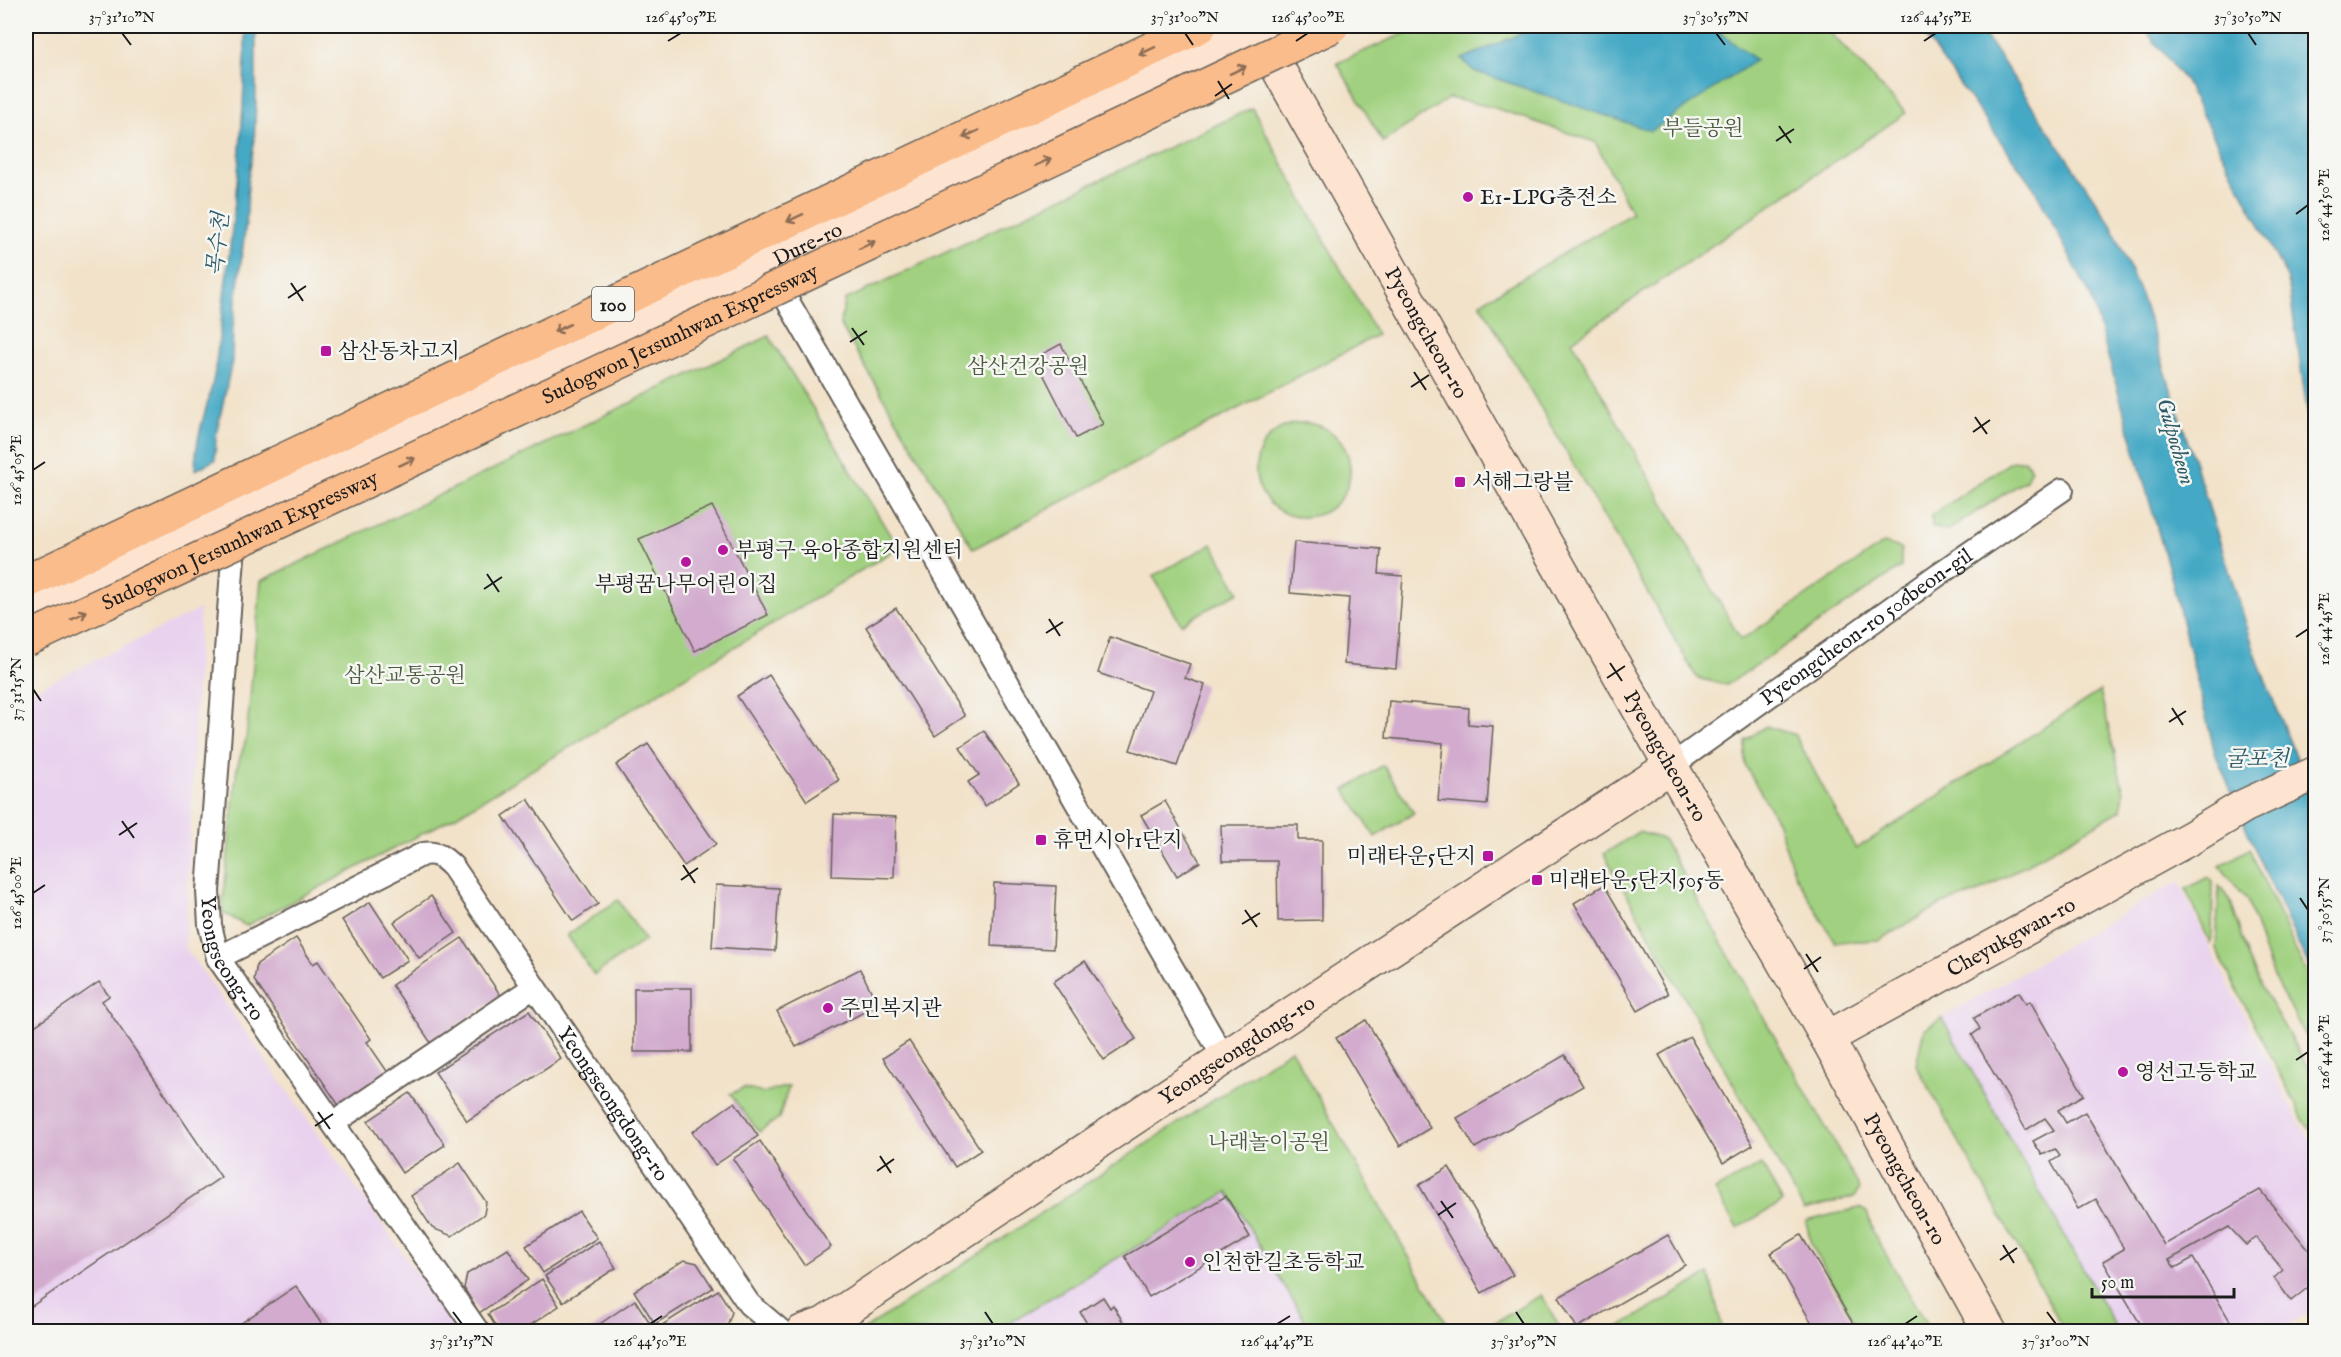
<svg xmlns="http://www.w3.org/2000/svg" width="2341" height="1357" font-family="'IM FELL English','Noto Serif KR',serif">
	<rect width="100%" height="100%" fill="#f6f6f2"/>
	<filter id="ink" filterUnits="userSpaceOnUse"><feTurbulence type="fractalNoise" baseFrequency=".0167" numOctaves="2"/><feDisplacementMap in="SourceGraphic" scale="12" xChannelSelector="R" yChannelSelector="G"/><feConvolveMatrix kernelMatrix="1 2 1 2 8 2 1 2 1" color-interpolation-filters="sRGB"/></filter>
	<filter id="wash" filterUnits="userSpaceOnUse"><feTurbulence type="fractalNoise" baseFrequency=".008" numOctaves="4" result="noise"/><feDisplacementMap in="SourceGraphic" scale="24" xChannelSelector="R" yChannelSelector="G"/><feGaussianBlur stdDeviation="1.35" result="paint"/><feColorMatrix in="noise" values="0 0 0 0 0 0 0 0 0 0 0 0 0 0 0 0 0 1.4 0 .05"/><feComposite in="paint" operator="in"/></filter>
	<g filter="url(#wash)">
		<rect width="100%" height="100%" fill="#f2e2c9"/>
		<g fill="#e9d2ee">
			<path d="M 200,609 L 185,947 L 458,1331 L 26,1332 L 26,694 Z"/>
			<path d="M 2179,881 L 2210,948 L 2301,1126 L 2315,1145 L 2315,1309 L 2277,1331 L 2118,1331 L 1942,1018 Z"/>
			<path d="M 1228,1192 L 1311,1331 L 995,1332 Z"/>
		</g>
		<g fill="#a1d180" stroke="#5e764e" stroke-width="1.5">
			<path d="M 1421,26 L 1824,26 L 1906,113 L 1572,341 L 1741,640 L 1884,543 L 1901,548 L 1901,567 L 1727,685 L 1697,678 L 1480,303 L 1632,213 L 1595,142 L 1492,107 L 1449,98 L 1383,142 L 1337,63 Z"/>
			<path d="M 1252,108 L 1377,335 L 973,549 L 840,324 L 845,300 Z"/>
			<path d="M 769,336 L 898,548 L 456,816 L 246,926 L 222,912 L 237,767 L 246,740 L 261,581 Z"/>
			<circle cx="1303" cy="470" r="47"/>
			<path d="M 2025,460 L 2031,469 L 2026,480 L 1947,531 L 1932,527 L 1932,515 L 2012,461 Z"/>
			<path d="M 1212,544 L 1239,592 L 1181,624 L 1153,576 Z"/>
			<path d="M 2100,691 L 2124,793 L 2121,810 L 1977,893 L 1942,904 L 1879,940 L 1835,942 L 1795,875 L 1777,821 L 1745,765 L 1745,741 L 1766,726 L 1795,735 L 1856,849 Z"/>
			<path d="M 1383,765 L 1414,813 L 1375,837 L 1345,790 Z"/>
			<path d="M 1638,832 L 1663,839 L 1857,1183 L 1859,1189 L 1854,1197 L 1804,1210 L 1604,854 Z"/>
			<path d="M 2249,849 L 2309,979 L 2315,989 L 2315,1053 L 2273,977 L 2247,900 L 2220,866 Z"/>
			<path d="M 2208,877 L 2213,882 L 2212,937 L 2210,943 L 2186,889 Z"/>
			<path d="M 2219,886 L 2231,902 L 2248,958 L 2264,992 L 2315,1080 L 2315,1136 L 2305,1123 L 2216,949 Z"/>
			<path d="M 618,900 L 645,940 L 594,975 L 567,935 Z"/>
			<path d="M 1942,1018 L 2118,1331 L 2065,1331 L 1916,1065 L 1924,1029 Z"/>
			<path d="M 1291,1049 L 1451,1331 L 1311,1331 L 1228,1192 L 995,1331 L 862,1331 Z"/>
			<path d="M 789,1086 L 779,1118 L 759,1132 L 730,1094 L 744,1088 L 762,1093 Z"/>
			<path d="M 1761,1164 L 1783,1202 L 1737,1228 L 1715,1190 Z"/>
			<path d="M 1859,1208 L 1867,1212 L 1873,1232 L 1930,1331 L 1860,1331 L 1811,1244 L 1806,1221 Z"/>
			<path d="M 1709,1274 L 1723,1331 L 1612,1331 Z"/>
			<path d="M 1541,1295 L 1562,1331 L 1492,1331 L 1489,1326 Z"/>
		</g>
		<g fill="#45a9c5" stroke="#306270" stroke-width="1.5">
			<path d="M 245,26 L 256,26 L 256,99 L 254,145 L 248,179 L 247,214 L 233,327 L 232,361 L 216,436 L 215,460 L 195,470 C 195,430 212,400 216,363 C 229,251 246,138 245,26 Z"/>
			<path d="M 1539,26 L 1711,26 L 1756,60 L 1651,131 L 1474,71 L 1462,59 Z"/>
			<path d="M 1918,26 L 1979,26 L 2111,224 L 2141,295 L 2259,664 L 2315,806 L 2315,980 L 2256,852 L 2215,753 L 2170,573 L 2091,297 L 2034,188 Z"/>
			<path d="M 2142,26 L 2315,26 L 2315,465 L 2288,280 L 2183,78 Z"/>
		</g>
		<g id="blocks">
			<g fill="#d2abce">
				<path d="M 1061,344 L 1103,424 L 1076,438 L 1035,358 Z"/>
				<path d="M 712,506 L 768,615 L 695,651 L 639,539 Z"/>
				<path d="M 1294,542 L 1381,549 L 1379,574 L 1403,576 L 1396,669 L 1344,664 L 1349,598 L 1290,593 Z"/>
				<path d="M 896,608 L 965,716 L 935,736 L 866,627 Z"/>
				<path d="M 1110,637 L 1190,664 L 1185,678 L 1205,685 L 1177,766 L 1130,750 L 1150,691 L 1098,673 Z"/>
				<path d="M 769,675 L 839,780 L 807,801 L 737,696 Z"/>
				<path d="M 1389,701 L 1469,708 L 1468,724 L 1493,726 L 1487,805 L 1438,801 L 1443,743 L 1386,738 Z"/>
				<path d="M 984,731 L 1019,783 L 985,806 L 968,782 L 979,775 L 960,747 Z"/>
				<path d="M 648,744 L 716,844 L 684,866 L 616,765 Z"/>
				<path d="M 528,799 L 598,904 L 573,921 L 503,816 Z"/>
				<path d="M 1165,801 L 1200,862 L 1177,876 L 1141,815 Z"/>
				<path d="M 834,814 L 896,817 L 894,878 L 832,876 Z"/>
				<path d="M 1221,825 L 1298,825 L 1298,840 L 1322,840 L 1322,920 L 1278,921 L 1277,861 L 1222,861 Z"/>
				<path d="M 994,883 L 1056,886 L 1053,949 L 991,946 Z"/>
				<path d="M 716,885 L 779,888 L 775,951 L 712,947 Z"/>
				<path d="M 1604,885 L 1668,994 L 1638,1011 L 1574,903 Z"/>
				<path d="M 431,896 L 456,933 L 419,958 L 394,922 Z"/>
				<path d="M 370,902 L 408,960 L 380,978 L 342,920 Z"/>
				<path d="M 296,938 L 313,964 L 318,961 L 371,1039 L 367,1042 L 389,1074 L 340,1107 L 254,980 L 257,964 Z"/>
				<path d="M 462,938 L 501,996 L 431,1043 L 392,985 Z"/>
				<path d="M 1085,961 L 1136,1039 L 1104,1060 L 1053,982 Z"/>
				<path d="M 860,969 L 878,1005 L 796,1047 L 777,1011 Z"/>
				<path d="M 99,982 L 109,996 L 102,1001 L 221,1177 L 26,1310 L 26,1032 Z"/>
				<rect x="634" y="988" width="58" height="64"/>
				<path d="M 2019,992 L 2026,1004 L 2030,1001 L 2084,1095 L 2058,1110 L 2066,1123 L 2085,1112 L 2164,1245 L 2260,1190 L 2316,1259 L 2316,1281 L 2291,1301 L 2274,1278 L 2283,1270 L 2256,1237 L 2246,1245 L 2229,1227 L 2169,1260 L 2175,1268 L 2193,1258 L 2233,1326 L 2224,1332 L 2145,1332 L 2103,1261 L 2124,1249 L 2096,1199 L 2078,1209 L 2051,1162 L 2060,1156 L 2055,1149 L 2042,1155 L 2033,1141 L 2054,1130 L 2045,1118 L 2026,1130 L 1972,1035 L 1980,1029 L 1974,1018 Z"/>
				<path d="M 529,1011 L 561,1059 L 467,1121 L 435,1072 Z"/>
				<path d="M 1366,1020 L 1430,1128 L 1400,1146 L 1336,1038 Z"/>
				<path d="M 1690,1037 L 1753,1145 L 1723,1163 L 1659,1055 Z"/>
				<path d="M 909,1041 L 981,1150 L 955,1167 L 883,1058 Z"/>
				<path d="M 1565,1055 L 1583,1086 L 1475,1148 L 1457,1118 Z"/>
				<path d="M 410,1093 L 445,1145 L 402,1173 L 368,1121 Z"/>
				<path d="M 735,1102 L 758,1136 L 715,1165 L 692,1132 Z"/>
				<path d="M 760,1141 L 831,1247 L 804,1265 L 733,1159 Z"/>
				<path d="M 460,1163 L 486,1202 L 484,1214 L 452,1236 L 432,1228 L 411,1196 Z"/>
				<path d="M 1449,1167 L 1513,1275 L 1482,1293 L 1419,1185 Z"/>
				<path d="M 1226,1196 L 1250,1237 L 1149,1297 L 1125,1256 Z"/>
				<path d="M 579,1211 L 597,1238 L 543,1273 L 526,1246 Z"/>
				<path d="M 1668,1235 L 1685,1265 L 1577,1328 L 1559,1297 Z"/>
				<path d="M 1801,1235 L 1858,1332 L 1817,1332 L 1771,1253 Z"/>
				<path d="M 599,1241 L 616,1268 L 563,1302 L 545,1276 Z"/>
				<path d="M 508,1249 L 528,1280 L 479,1313 L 464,1288 L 467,1274 Z"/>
				<path d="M 684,1260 L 697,1263 L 713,1288 L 655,1324 L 634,1291 Z"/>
				<path d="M 542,1279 L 559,1306 L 520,1332 L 499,1332 L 488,1314 Z"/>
				<path d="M 296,1286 L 327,1332 L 228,1332 Z"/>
				<path d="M 718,1290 L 732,1312 L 726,1329 L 722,1332 L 651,1332 Z"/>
				<path d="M 1103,1297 L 1110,1308 L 1113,1305 L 1129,1332 L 1092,1332 L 1080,1312 Z"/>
				<path d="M 635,1300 L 652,1326 L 643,1332 L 588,1332 Z"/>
			</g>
		</g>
	</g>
	<g filter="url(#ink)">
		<use href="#blocks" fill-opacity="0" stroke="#676159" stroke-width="1.5"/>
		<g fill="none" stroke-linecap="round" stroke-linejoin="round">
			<g stroke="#676159" stroke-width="26">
				<g id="street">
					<path d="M 772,274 L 1224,1058"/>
					<path id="s1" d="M 235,531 L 208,891 L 210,925 L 218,958 L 478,1332"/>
					<path id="s2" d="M 1671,766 L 1939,574 L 2062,490"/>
					<path id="s3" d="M 218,958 L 423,854 C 437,852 443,857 453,867 L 749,1304 L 782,1332"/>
					<path d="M 333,1123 L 534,987"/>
				</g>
			</g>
			<g stroke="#676159" stroke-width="36">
				<g id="secondary">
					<path id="s4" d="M 1254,26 L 1671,766 L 1827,1038 L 1990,1332"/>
					<path id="s5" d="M 26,617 L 237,514 L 766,264 L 1254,27"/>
					<path id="s6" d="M 1827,1038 L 2194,836 L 2244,806 L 2316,773"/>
					<path id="s7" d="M 802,1332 L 824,1324 L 1224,1058 L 1671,766"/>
				</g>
			</g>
			<g stroke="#676159" stroke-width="36">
				<path id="highway" d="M 26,582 L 1200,26"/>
			</g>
			<use href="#street" stroke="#fff" stroke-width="22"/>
			<use href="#secondary" stroke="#fde4d1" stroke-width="33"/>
			<use href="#highway" stroke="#fabc8b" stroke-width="33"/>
			<g stroke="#676159" stroke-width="36" stroke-linecap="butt">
				<g id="highway-bridge">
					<path id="s8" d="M 26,640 L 586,378 L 1332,26"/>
				</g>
			</g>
			<use href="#highway-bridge" stroke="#fabc8b" stroke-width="33"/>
		</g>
		<defs><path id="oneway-shaft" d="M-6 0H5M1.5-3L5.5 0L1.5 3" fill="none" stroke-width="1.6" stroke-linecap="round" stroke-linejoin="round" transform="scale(1.5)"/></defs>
		<g stroke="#8b6c54">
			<use href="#oneway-shaft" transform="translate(1147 51) rotate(155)"/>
			<use href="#oneway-shaft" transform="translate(1238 70) rotate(-25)"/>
			<use href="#oneway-shaft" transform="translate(971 134) rotate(155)"/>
			<use href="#oneway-shaft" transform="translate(1043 162) rotate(-25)"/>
			<use href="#oneway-shaft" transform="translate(795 218) rotate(155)"/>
			<use href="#oneway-shaft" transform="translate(867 245) rotate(-25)"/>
			<use href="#oneway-shaft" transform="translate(562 328) rotate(155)"/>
			<use href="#oneway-shaft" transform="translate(407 462) rotate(-25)"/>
			<use href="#oneway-shaft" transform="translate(79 615) rotate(-25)"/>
		</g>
	</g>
	<path fill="none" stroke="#1c1c1c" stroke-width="2" d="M 122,33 L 131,45M 1185,33 L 1193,45M 1716,33 L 1725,45M 2248,33 L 2256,45M 668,41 L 681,33M 1296,41 L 1308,33M 1924,41 L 1936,33M 1218,81 L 1229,99M 1215,96 L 1232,84M 1779,126 L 1791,143M 1776,141 L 1794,129M 2296,214 L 2308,205M 291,283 L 303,301M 288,298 L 306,286M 852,328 L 864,345M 850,342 L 867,331M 1414,372 L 1426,390M 1411,387 L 1429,375M 1975,417 L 1987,434M 1973,432 L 1990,420M 33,470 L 45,462M 487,574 L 499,592M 484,589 L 502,577M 1049,619 L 1060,636M 1046,633 L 1063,622M 2296,637 L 2308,629M 1610,663 L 1622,681M 1607,678 L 1625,666M 33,689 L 41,701M 2172,708 L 2183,725M 2169,722 L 2186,711M 122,821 L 134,838M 119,835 L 137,823M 683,865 L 695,883M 681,880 L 698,868M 33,893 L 45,885M 2300,898 L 2308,910M 1245,910 L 1257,927M 1242,924 L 1260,913M 1806,954 L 1818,972M 1804,969 L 1821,957M 2296,1060 L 2308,1052M 318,1112 L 330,1129M 315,1126 L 333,1114M 880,1156 L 891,1173M 877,1171 L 894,1159M 1441,1201 L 1453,1218M 1438,1215 L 1456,1203M 2003,1245 L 2014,1263M 2000,1260 L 2017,1248M 453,1312 L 462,1324M 985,1312 L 993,1324M 1516,1312 L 1524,1324M 2047,1312 L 2056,1324M 650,1324 L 662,1316M 1277,1324 L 1290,1316M 1905,1324 L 1917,1316"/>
	<g fill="#b5179e" stroke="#f6f6f2" stroke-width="2">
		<circle cx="1468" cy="197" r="6"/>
		<rect x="320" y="345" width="12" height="12" rx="3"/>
		<rect x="1454" y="476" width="12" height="12" rx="3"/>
		<circle cx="723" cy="550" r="6"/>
		<circle cx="686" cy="562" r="6"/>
		<rect x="1035" y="834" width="12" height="12" rx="3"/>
		<rect x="1482" y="850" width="12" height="12" rx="3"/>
		<rect x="1531" y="874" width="12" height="12" rx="3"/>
		<circle cx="828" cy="1008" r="6"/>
		<circle cx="2123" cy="1072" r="6"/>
		<circle cx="1190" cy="1262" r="6"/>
	</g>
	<g text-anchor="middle" stroke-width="5" stroke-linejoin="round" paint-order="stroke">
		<rect fill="#f6f6f2" stroke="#5d5d5c" stroke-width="1.5" x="592" y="287" width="42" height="34" rx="4.5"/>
		<g font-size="20" font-weight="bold" fill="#1c1c1c">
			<text x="613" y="311">100</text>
		</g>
		<g font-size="21" fill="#4b5b3f" stroke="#f6f6f2">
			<text x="1703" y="135">부들공원</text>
			<text x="1028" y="373">삼산건강공원</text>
			<text x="405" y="682">삼산교통공원</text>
			<text x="1269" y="1149">나래놀이공원</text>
		</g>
		<g font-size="21" fill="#1c1c1c" stroke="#f6f6f2" text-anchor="start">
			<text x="1480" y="204">E1-LPG충전소</text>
			<text x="338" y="358">삼산동차고지</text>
			<text x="1472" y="489">서해그랑블</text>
			<text x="735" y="557">부평구 육아종합지원센터</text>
			<text x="686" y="591" text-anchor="middle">부평꿈나무어린이집</text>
			<text x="1053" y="847">휴먼시아1단지</text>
			<text x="1476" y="863" text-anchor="end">미래타운5단지</text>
			<text x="1549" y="887">미래타운5단지505동</text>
			<text x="840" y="1015">주민복지관</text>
			<text x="2135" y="1079">영선고등학교</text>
			<text x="1202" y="1269">인천한길초등학교</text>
		</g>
		<g font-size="21" fill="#1c1c1c" stroke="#f6f6f2">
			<text dy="7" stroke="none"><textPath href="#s5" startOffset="866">Dure-ro</textPath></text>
			<text dy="7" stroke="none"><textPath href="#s8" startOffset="722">Sudogwon Je1sunhwan Expressway</textPath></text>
			<text dy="7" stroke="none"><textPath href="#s4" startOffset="352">Pyeongcheon-ro</textPath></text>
			<text dy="7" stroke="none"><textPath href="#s8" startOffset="236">Sudogwon Je1sunhwan Expressway</textPath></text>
			<text dy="7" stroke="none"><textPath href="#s2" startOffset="240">Pyeongcheon-ro 506beon-gil</textPath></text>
			<text dy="7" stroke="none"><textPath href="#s4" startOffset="838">Pyeongcheon-ro</textPath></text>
			<text dy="7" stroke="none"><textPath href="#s6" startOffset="210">Cheyukgwan-ro</textPath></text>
			<text dy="7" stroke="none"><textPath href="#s1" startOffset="434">Yeongseong-ro</textPath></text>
			<text dy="7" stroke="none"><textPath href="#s7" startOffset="519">Yeongseongdong-ro</textPath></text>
			<text dy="7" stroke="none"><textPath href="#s3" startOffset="550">Yeongseongdong-ro</textPath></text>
			<text dy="7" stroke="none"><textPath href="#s4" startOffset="1324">Pyeongcheon-ro</textPath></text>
		</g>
		<g font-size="22" font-style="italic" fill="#2e5b68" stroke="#f6f6f2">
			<text transform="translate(217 244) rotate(-84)" y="8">목수천</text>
			<text transform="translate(2177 441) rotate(74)" y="8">Gulpocheon</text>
			<text x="2257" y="766">굴포천</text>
		</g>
	</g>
	<rect width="2341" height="1357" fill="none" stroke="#f6f6f2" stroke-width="66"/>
	<path d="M2092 1288v9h142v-9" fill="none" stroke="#1c1c1c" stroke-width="3"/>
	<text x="2101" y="1288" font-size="18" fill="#1c1c1c" stroke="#f6f6f2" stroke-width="4.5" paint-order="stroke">50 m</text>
	<rect x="33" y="33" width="2275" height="1291" fill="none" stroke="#1c1c1c" stroke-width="2"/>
	<g font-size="15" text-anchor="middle" fill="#1c1c1c">
		<text x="122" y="22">37°31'10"N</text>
		<text x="681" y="22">126°45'05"E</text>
		<text x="1185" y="22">37°31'00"N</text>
		<text x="1308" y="22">126°45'00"E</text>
		<text x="1716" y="22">37°30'55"N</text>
		<text x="1936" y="22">126°44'55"E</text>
		<text x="2248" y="22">37°30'50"N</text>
		<text transform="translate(2324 205) rotate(-90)" y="5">126°44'50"E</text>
		<text transform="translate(16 470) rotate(-90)" y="5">126°45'05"E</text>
		<text transform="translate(2324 629) rotate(-90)" y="5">126°44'45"E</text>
		<text transform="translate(16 689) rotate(-90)" y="5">37°31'15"N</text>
		<text transform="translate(16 893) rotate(-90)" y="5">126°45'00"E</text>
		<text transform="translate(2324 910) rotate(-90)" y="5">37°30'55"N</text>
		<text transform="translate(2324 1052) rotate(-90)" y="5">126°44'40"E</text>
		<text x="462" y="1346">37°31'15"N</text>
		<text x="650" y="1346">126°44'50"E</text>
		<text x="993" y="1346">37°31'10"N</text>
		<text x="1277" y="1346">126°44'45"E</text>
		<text x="1524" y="1346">37°31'05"N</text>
		<text x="1905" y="1346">126°44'40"E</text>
		<text x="2056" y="1346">37°31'00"N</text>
	</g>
</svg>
